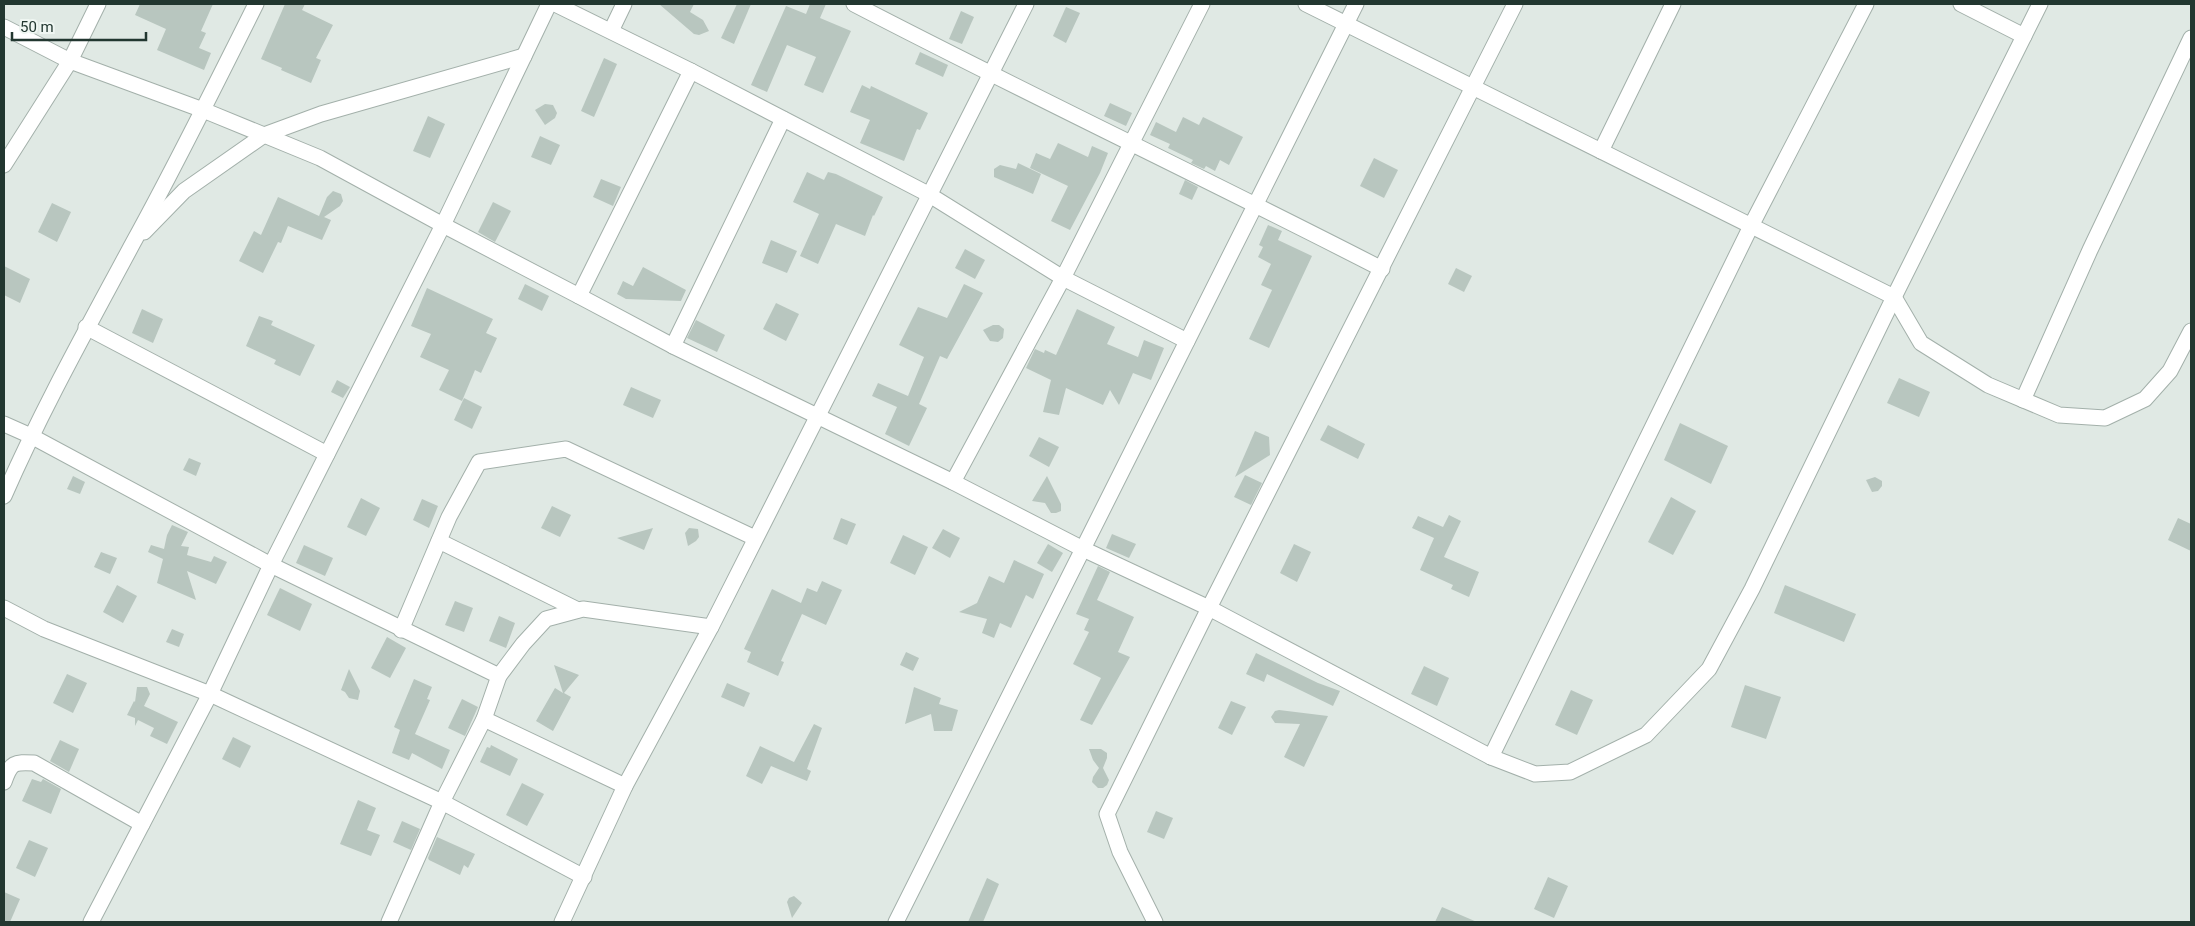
<svg xmlns="http://www.w3.org/2000/svg" width="2195" height="926" font-family="Roboto,sans-serif">
	<rect width="100%" height="100%" fill="#e0e9e4"/>
	<g fill="#b8c6bf">
		<path d="M 140,4 L 213,4 L 201,31 L 206,33 L 199,48 L 211,53 L 204,70 L 157,50 L 166,29 L 135,15 Z"/>
		<path d="M 285,4 L 305,4 L 302,10 L 333,25 L 316,58 L 321,60 L 311,83 L 281,70 L 282,68 L 261,59 Z"/>
		<path d="M 659,4 L 694,4 L 690,12 L 703,20 L 709,31 L 699,35 L 694,34 Z"/>
		<path d="M 737,4 L 751,4 L 734,44 L 721,38 Z"/>
		<path d="M 810,4 L 826,4 L 820,18 L 851,31 L 823,93 L 804,85 L 816,57 L 787,45 L 767,92 L 751,85 L 786,6 L 806,14 Z"/>
		<path d="M 1066,7 L 1080,13 L 1066,43 L 1053,36 Z"/>
		<path d="M 961,11 L 974,17 L 962,44 L 949,39 Z"/>
		<path d="M 920,52 L 948,65 L 943,77 L 915,64 Z"/>
		<path d="M 604,58 L 617,64 L 594,117 L 581,111 Z"/>
		<path d="M 862,85 L 870,89 L 871,86 L 928,113 L 920,130 L 917,129 L 904,161 L 860,143 L 870,120 L 850,112 Z"/>
		<path d="M 1110,103 L 1132,113 L 1126,126 L 1104,116 Z"/>
		<path d="M 545,104 L 553,105 L 557,113 L 555,118 L 545,125 L 535,110 Z"/>
		<path d="M 428,116 L 445,124 L 430,158 L 413,151 Z"/>
		<path d="M 1183,117 L 1199,125 L 1203,117 L 1243,137 L 1229,165 L 1220,160 L 1215,171 L 1206,166 L 1204,169 L 1191,163 L 1193,160 L 1168,148 L 1170,144 L 1150,135 L 1156,122 L 1176,132 Z"/>
		<path d="M 540,136 L 560,145 L 551,165 L 531,157 Z"/>
		<path d="M 1058,143 L 1088,157 L 1092,146 L 1108,153 L 1100,173 L 1070,230 L 1051,221 L 1068,186 L 1030,168 L 1036,153 L 1050,159 Z"/>
		<path d="M 1374,158 L 1398,170 L 1384,198 L 1360,186 Z"/>
		<path d="M 1018,163 L 1041,174 L 1033,194 L 994,177 L 994,169 L 1000,165 L 1016,169 Z"/>
		<path d="M 807,172 L 824,180 L 828,172 L 836,174 L 883,197 L 874,216 L 873,215 L 865,236 L 836,224 L 818,264 L 800,256 L 819,214 L 793,202 Z"/>
		<path d="M 601,179 L 621,187 L 613,206 L 593,197 Z"/>
		<path d="M 1185,180 L 1198,187 L 1192,200 L 1179,194 Z"/>
		<path d="M 333,191 L 341,194 L 343,201 L 340,206 L 324,217 L 331,220 L 322,240 L 288,226 L 281,243 L 278,242 L 263,273 L 239,261 L 254,231 L 261,235 L 278,197 L 319,216 L 327,197 Z"/>
		<path d="M 493,202 L 511,211 L 495,242 L 478,232 Z"/>
		<path d="M 52,203 L 71,212 L 57,242 L 38,232 Z"/>
		<path d="M 1268,225 L 1282,231 L 1278,240 L 1312,256 L 1269,348 L 1249,339 L 1272,290 L 1261,285 L 1271,264 L 1258,257 L 1263,247 L 1259,245 Z"/>
		<path d="M 771,240 L 797,251 L 787,273 L 762,263 Z"/>
		<path d="M 965,249 L 985,260 L 975,279 L 955,268 Z"/>
		<path d="M 4,266 L 30,279 L 20,303 L 4,295 Z"/>
		<path d="M 643,267 L 686,290 L 681,301 L 626,299 L 617,294 L 623,281 L 633,286 Z"/>
		<path d="M 1456,268 L 1472,276 L 1464,292 L 1448,284 Z"/>
		<path d="M 525,284 L 549,296 L 542,311 L 518,299 Z"/>
		<path d="M 964,284 L 983,293 L 947,359 L 940,356 L 919,404 L 927,408 L 909,446 L 885,434 L 897,407 L 872,396 L 878,383 L 908,396 L 924,357 L 899,345 L 918,307 L 947,318 Z"/>
		<path d="M 427,288 L 493,319 L 486,333 L 497,338 L 481,373 L 475,370 L 462,401 L 439,390 L 449,370 L 420,357 L 431,334 L 411,326 Z"/>
		<path d="M 776,303 L 799,314 L 786,341 L 763,329 Z"/>
		<path d="M 142,309 L 163,319 L 153,343 L 132,333 Z"/>
		<path d="M 1077,309 L 1115,327 L 1107,344 L 1138,357 L 1144,340 L 1164,348 L 1151,380 L 1133,373 L 1119,405 L 1110,390 L 1103,405 L 1066,388 L 1059,415 L 1043,412 L 1051,380 L 1026,368 L 1035,349 L 1044,353 L 1045,350 L 1056,355 Z"/>
		<path d="M 259,316 L 273,321 L 271,325 L 315,345 L 300,376 L 274,364 L 276,360 L 246,346 Z"/>
		<path d="M 696,320 L 725,335 L 717,352 L 687,338 Z"/>
		<path d="M 993,325 L 999,325 L 1004,329 L 1003,338 L 998,342 L 990,341 L 983,330 Z"/>
		<path d="M 1899,378 L 1930,392 L 1919,417 L 1887,403 Z"/>
		<path d="M 337,380 L 350,387 L 343,398 L 331,392 Z"/>
		<path d="M 631,387 L 661,400 L 653,418 L 623,405 Z"/>
		<path d="M 464,398 L 482,407 L 472,429 L 454,420 Z"/>
		<path d="M 1680,423 L 1728,446 L 1711,484 L 1664,460 Z"/>
		<path d="M 1328,425 L 1365,444 L 1358,459 L 1320,440 Z"/>
		<path d="M 1255,431 L 1269,437 L 1270,455 L 1235,477 Z"/>
		<path d="M 1039,437 L 1059,447 L 1049,467 L 1029,456 Z"/>
		<path d="M 189,458 L 201,463 L 196,476 L 183,470 Z"/>
		<path d="M 1245,475 L 1262,483 L 1251,505 L 1234,497 Z"/>
		<path d="M 73,476 L 85,482 L 80,494 L 67,489 Z"/>
		<path d="M 1047,476 L 1061,504 L 1061,511 L 1056,513 L 1051,513 L 1045,503 L 1032,501 Z"/>
		<path d="M 1875,477 L 1882,481 L 1882,486 L 1878,491 L 1872,492 L 1866,480 Z"/>
		<path d="M 1671,497 L 1696,511 L 1673,555 L 1648,542 Z"/>
		<path d="M 361,498 L 380,508 L 366,536 L 347,527 Z"/>
		<path d="M 422,499 L 438,506 L 429,528 L 413,520 Z"/>
		<path d="M 552,506 L 571,515 L 560,537 L 541,528 Z"/>
		<path d="M 1449,515 L 1461,521 L 1444,557 L 1479,572 L 1469,597 L 1451,589 L 1453,585 L 1420,570 L 1434,538 L 1412,528 L 1418,516 L 1443,527 Z"/>
		<path d="M 841,518 L 856,524 L 847,545 L 833,539 Z"/>
		<path d="M 2178,518 L 2191,524 L 2191,551 L 2168,540 Z"/>
		<path d="M 172,525 L 188,532 L 181,546 L 189,547 L 187,555 L 211,562 L 214,556 L 227,562 L 216,584 L 187,571 L 196,600 L 157,583 L 163,559 L 148,552 L 151,545 L 164,549 L 167,535 Z"/>
		<path d="M 653,528 L 644,550 L 617,538 Z"/>
		<path d="M 689,528 L 698,529 L 699,537 L 696,541 L 688,546 L 685,533 Z"/>
		<path d="M 943,529 L 960,538 L 950,558 L 932,548 Z"/>
		<path d="M 1112,534 L 1136,544 L 1129,558 L 1106,548 Z"/>
		<path d="M 903,535 L 928,547 L 915,575 L 890,563 Z"/>
		<path d="M 1048,544 L 1063,553 L 1052,572 L 1037,563 Z"/>
		<path d="M 1294,544 L 1311,552 L 1297,582 L 1280,573 Z"/>
		<path d="M 304,545 L 333,558 L 325,576 L 296,563 Z"/>
		<path d="M 101,552 L 117,558 L 110,574 L 94,567 Z"/>
		<path d="M 1014,560 L 1044,574 L 1033,599 L 1026,595 L 1011,628 L 1000,623 L 994,638 L 982,633 L 987,619 L 959,612 L 977,603 L 989,576 L 1004,583 Z"/>
		<path d="M 1098,566 L 1110,572 L 1097,600 L 1134,617 L 1118,652 L 1130,657 L 1092,725 L 1080,720 L 1101,678 L 1073,664 L 1089,632 L 1084,630 L 1089,619 L 1076,614 Z"/>
		<path d="M 822,581 L 842,590 L 826,625 L 802,614 L 781,661 L 784,662 L 778,676 L 747,662 L 751,652 L 744,649 L 772,589 L 801,603 L 807,588 L 817,592 Z"/>
		<path d="M 117,585 L 137,596 L 123,623 L 103,612 Z"/>
		<path d="M 1785,585 L 1856,614 L 1844,642 L 1774,613 Z"/>
		<path d="M 280,588 L 312,604 L 300,631 L 267,615 Z"/>
		<path d="M 455,601 L 473,608 L 464,632 L 445,625 Z"/>
		<path d="M 499,616 L 515,623 L 506,648 L 489,641 Z"/>
		<path d="M 172,629 L 184,634 L 179,647 L 166,642 Z"/>
		<path d="M 387,637 L 406,648 L 390,678 L 371,668 Z"/>
		<path d="M 906,652 L 919,658 L 913,671 L 900,665 Z"/>
		<path d="M 1256,653 L 1318,683 L 1340,691 L 1333,706 L 1267,674 L 1264,682 L 1246,674 Z"/>
		<path d="M 554,665 L 579,675 L 564,693 L 571,697 L 553,731 L 536,721 L 555,688 L 563,693 Z"/>
		<path d="M 1424,666 L 1449,678 L 1437,706 L 1411,694 Z"/>
		<path d="M 349,669 L 360,691 L 358,700 L 349,698 L 345,692 L 341,690 Z"/>
		<path d="M 67,674 L 87,683 L 73,713 L 53,703 Z"/>
		<path d="M 414,679 L 432,687 L 427,699 L 430,700 L 415,734 L 450,750 L 442,769 L 412,753 L 409,760 L 392,753 L 400,730 L 394,727 Z"/>
		<path d="M 727,683 L 750,693 L 744,707 L 721,697 Z"/>
		<path d="M 1745,685 L 1781,697 L 1766,739 L 1731,727 Z"/>
		<path d="M 137,687 L 147,687 L 150,694 L 144,706 L 178,722 L 167,744 L 150,736 L 154,728 L 138,720 L 135,726 L 135,718 L 127,715 L 134,701 L 135,702 Z"/>
		<path d="M 914,687 L 941,698 L 939,704 L 958,710 L 952,731 L 934,731 L 931,714 L 905,724 Z"/>
		<path d="M 1571,690 L 1593,700 L 1577,735 L 1555,725 Z"/>
		<path d="M 462,699 L 478,707 L 465,736 L 448,728 Z"/>
		<path d="M 1231,701 L 1246,707 L 1232,735 L 1218,728 Z"/>
		<path d="M 1279,710 L 1328,716 L 1304,767 L 1284,757 L 1300,724 L 1275,723 L 1271,717 L 1275,711 Z"/>
		<path d="M 814,724 L 822,728 L 807,769 L 811,771 L 807,781 L 771,766 L 762,784 L 746,776 L 760,746 L 794,762 Z"/>
		<path d="M 233,737 L 251,746 L 240,768 L 222,759 Z"/>
		<path d="M 60,740 L 79,749 L 69,772 L 50,761 Z"/>
		<path d="M 491,745 L 518,759 L 510,776 L 480,762 L 487,747 L 490,748 Z"/>
		<path d="M 1089,749 L 1101,749 L 1107,753 L 1107,758 L 1103,768 L 1109,780 L 1107,785 L 1103,788 L 1098,788 L 1092,782 L 1093,777 L 1099,768 L 1093,760 Z"/>
		<path d="M 32,779 L 41,782 L 43,779 L 61,789 L 51,814 L 22,801 Z"/>
		<path d="M 522,783 L 544,794 L 527,826 L 506,815 Z"/>
		<path d="M 358,800 L 376,808 L 367,830 L 380,835 L 371,856 L 340,844 Z"/>
		<path d="M 1156,811 L 1173,818 L 1164,839 L 1147,832 Z"/>
		<path d="M 402,821 L 420,829 L 411,850 L 393,842 Z"/>
		<path d="M 437,837 L 475,854 L 468,868 L 464,865 L 460,875 L 429,860 L 428,858 Z"/>
		<path d="M 29,840 L 48,848 L 35,877 L 16,868 Z"/>
		<path d="M 1548,877 L 1568,886 L 1554,918 L 1534,909 Z"/>
		<path d="M 987,878 L 999,884 L 983,922 L 968,922 Z"/>
		<path d="M 4,892 L 20,899 L 10,922 L 4,922 Z"/>
		<path d="M 794,896 L 802,903 L 792,918 L 787,902 L 789,898 Z"/>
		<path d="M 1442,907 L 1477,922 L 1435,922 Z"/>
	</g>
	<g fill="none" stroke-linecap="round" stroke-linejoin="round">
		<g stroke="#a3b0aa" stroke-width="17">
			<g id="street">
				<path d="M 555,4 L 691,71 L 928,194 L 1063,278 L 1187,341"/>
				<path d="M 854,4 C 1029,95 1207,179 1382,269"/>
				<path d="M 1306,4 L 1894,297 L 1921,343 L 1988,385 L 2059,415 L 2105,418 L 2145,399 L 2170,371 L 2191,331"/>
				<path d="M 1961,4 L 2024,36"/>
				<path d="M 4,27 L 70,61 L 203,110 L 320,158 L 443,225 L 579,296 L 673,346 L 953,482 L 1083,549 L 1209,608 L 1491,757 L 1535,774 L 1570,772 L 1646,735 L 1709,669 L 1752,589 L 1894,297 L 2040,4"/>
				<path d="M 611,31 L 624,4"/>
				<path d="M 1601,151 L 1673,4"/>
				<path d="M 4,165 L 70,61 L 98,4"/>
				<path d="M 144,232 L 184,191 L 264,135 L 321,114 L 524,56"/>
				<path d="M 579,296 L 691,71"/>
				<path d="M 86,327 L 327,454"/>
				<path d="M 673,346 L 783,119"/>
				<path d="M 2023,400 L 2090,250 L 2191,38"/>
				<path d="M 4,424 L 31,436 L 271,565 L 499,676"/>
				<path d="M 953,482 L 1063,278 L 1202,4"/>
				<path d="M 4,496 C 42,409 88,327 133,243 C 176,165 216,84 256,4"/>
				<path d="M 439,541 L 578,610"/>
				<path d="M 4,608 L 44,629 L 210,694 L 442,802 L 584,877"/>
				<path d="M 401,630 L 449,517 L 479,462 L 566,449 L 755,538"/>
				<path d="M 484,719 L 625,786"/>
				<path d="M 1491,757 L 1751,226 L 1866,4"/>
				<path d="M 4,782 C 11,762 14,762 34,763 L 142,824"/>
				<path d="M 91,922 L 210,694 L 271,565 L 443,225 L 549,4"/>
				<path d="M 389,922 L 442,802 L 484,719 L 499,676 L 523,644 L 546,619 L 583,609 L 711,627"/>
				<path d="M 562,922 L 625,786 L 711,627 L 1026,4"/>
				<path d="M 896,922 L 1356,4"/>
				<path d="M 1155,922 L 1120,852 L 1107,814 L 1209,608 L 1515,4"/>
			</g>
		</g>
		<use href="#street" stroke="#fff" stroke-width="15"/>
	</g>
	<rect width="2195" height="926" fill="none" stroke="#223730" stroke-width="10"/>
	<path d="M12 32v8h134v-8" fill="none" stroke="#223730" stroke-width="2.5"/>
	<text x="20" y="32" font-size="15" fill="#223730" stroke="#eff6f2" stroke-width="4" paint-order="stroke">50 m</text>
</svg>
